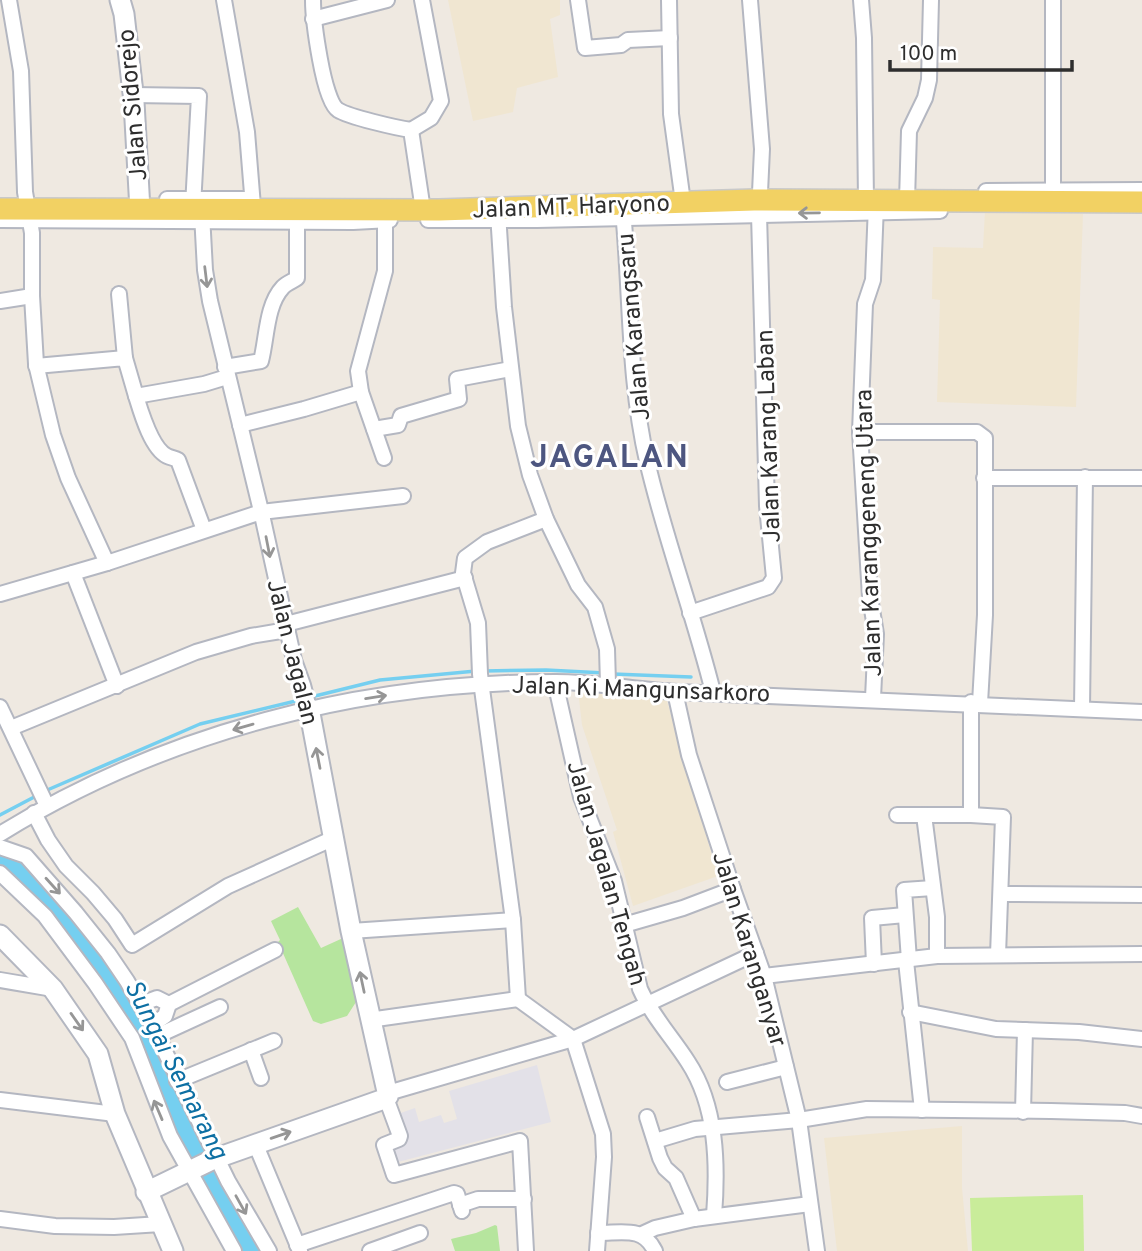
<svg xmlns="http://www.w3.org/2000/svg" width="1142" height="1251" font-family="Overpass,sans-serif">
	<rect width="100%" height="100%" fill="#efe9e1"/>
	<path fill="#e3e1e8" d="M 537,1065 L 551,1122 L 394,1163 L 389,1144 L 405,1137 L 398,1114 L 415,1108 L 419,1122 L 441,1115 L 444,1123 L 457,1119 L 449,1091 Z"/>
	<g fill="#f0e6d1">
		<path d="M 448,0 L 560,0 L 560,15 L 550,19 L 558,77 L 517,88 L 513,112 L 473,121 Z"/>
		<path d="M 985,211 L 1083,214 L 1076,407 L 937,402 L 940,300 L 932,299 L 933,247 L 983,248 Z"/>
		<path d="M 578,690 L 666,698 L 718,876 L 633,906 L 613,832 L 617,830 L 582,725 Z"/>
		<path d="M 962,1126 L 962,1188 L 968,1251 L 837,1251 L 824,1138 Z"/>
	</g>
	<g fill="#b6e59e">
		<path d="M 298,907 L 321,948 L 343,938 L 356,1002 L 347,1016 L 321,1024 L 313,1021 L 278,942 L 280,940 L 271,921 Z"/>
		<path d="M 495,1225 L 497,1226 L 500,1251 L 455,1251 L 451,1239 L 476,1233 Z"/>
	</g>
	<path fill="#c9ec9a" d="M 1083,1195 L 1084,1251 L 972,1251 L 970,1198 Z"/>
	<path fill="#75cff0" d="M 0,838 L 67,907 L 131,995 L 265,1251 L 238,1251 L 172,1127 L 136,1030 L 61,924 L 0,864 Z"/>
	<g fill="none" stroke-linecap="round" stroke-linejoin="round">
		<g stroke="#75cff0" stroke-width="3.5">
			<path d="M 484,671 L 546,670 L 605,673"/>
			<path d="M 613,674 L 691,677"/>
			<path d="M 311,697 L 380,680 L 476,671"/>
			<path d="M 45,791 L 200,724 L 304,699"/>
			<path d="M 0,815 L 38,795"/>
		</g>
		<g stroke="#b4b7c1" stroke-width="18">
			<g id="street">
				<path d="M 9,0 L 21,71 L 25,192 L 32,233 L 32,296 L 36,364 L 53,435 L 68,478 L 107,563"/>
				<path d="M 224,0 L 247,132 L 253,206"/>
				<path d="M 313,0 C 313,19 323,101 338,110 C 349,117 397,128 411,130 L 423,210"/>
				<path d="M 578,0 L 585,48 L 621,45 L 628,40 L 670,38"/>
				<path d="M 669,0 L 671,114 L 683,202"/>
				<path d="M 861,0 L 864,38 L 866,201"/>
				<path d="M 1053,0 L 1053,198"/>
				<path d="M 313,19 L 387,0"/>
				<path d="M 133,95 L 199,96 L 193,206"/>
				<path d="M 411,130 L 431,118 L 441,101 L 422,0"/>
				<path d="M 986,191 L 1142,190"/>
				<path d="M 167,199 L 252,199"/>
				<path d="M 907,201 L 909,131 L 925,98 L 929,80 L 931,0"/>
				<path d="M 623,211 C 631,294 628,379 647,461 C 665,539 694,615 713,692"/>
				<path d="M 498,213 L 504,307 L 518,426 L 530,475 L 546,519 L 578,585 L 595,607 L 607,649 L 608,684"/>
				<path d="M 202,214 L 205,270 L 210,301 L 262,515 L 294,660 L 303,685 L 309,708"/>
				<path d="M 0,220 L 353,222 L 390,220"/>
				<path d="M 428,220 L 537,220 L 940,211"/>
				<path d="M 119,294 L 125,358"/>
				<path d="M 0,301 L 32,296"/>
				<path d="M 36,366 L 125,358 L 136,396 L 204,384 L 227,377"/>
				<path d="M 225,367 L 261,361 C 267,338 266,305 283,287 C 287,283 293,281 297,278 L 297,212"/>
				<path d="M 136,396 C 141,412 151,448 167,456 C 171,458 175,458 178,460 L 204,530"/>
				<path d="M 240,425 L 304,409 L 361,392"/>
				<path d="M 374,429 L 398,425 L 401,416 L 459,399 L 457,379 L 511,369"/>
				<path d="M 860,432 L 977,432 L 985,438 L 985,615 L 980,703"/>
				<path d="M 384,458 L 361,392 L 358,371 L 385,271 L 385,212"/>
				<path d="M 984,478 L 1142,478"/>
				<path d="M 73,573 L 117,686"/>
				<path d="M 0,594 L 107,563 L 261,512 L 403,496"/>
				<path d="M 690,613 L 768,587 L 774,578 L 767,506 L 759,214 L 762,149 L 750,0"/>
				<path d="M 286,624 L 465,578"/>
				<path d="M 555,682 L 581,797 L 614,881 L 640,989 C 652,1016 672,1037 688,1062 C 717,1106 718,1165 714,1216"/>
				<path d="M 675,692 L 689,755 L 733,889 L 764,976 L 799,1120 L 817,1251"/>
				<path d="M 873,698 L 876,634 L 870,597 L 860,432 L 865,304 L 873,280 L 876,205"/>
				<path d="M 0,707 L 47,806"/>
				<path d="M 1082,709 L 1085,477"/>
				<path d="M 11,728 L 196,652 L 251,636 L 287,630"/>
				<path d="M 34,813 L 48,840 L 66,866 L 93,893 L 115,919 L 132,945 L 228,886 L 334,838"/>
				<path d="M 897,815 L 971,815 L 1003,817 L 998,955"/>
				<path d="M 924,815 L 937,917 L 937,956"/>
				<path d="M 971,815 L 971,702"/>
				<path d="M 0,834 C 165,732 361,682 555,682 C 596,682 637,690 678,692 C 832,699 987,704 1142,712"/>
				<path d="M 0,847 L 26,856 L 76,913 L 108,953 L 127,981 L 152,1025 L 228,1181 L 269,1251"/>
				<path d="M 0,873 L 45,916 L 95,983 L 132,1038 L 170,1136 L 234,1251"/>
				<path d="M 1002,894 L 1142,895"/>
				<path d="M 624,925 L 683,908 L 733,889"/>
				<path d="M 351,931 L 513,920"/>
				<path d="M 909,960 L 904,890 L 933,888"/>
				<path d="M 906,961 L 922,1110"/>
				<path d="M 874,964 L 872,918 L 905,915"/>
				<path d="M 764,976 L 937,956 L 1142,954"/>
				<path d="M 0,980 L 53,989"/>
				<path d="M 518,999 L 513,920 L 480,674 L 478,623 L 463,573 L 465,558 L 487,542 L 546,519"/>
				<path d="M 518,999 L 573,1039"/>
				<path d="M 141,1004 L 157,998 L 169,1004"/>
				<path d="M 169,1004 L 275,950"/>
				<path d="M 910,1012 L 996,1029 L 1079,1032 L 1142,1039"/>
				<path d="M 369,1020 L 518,999"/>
				<path d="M 152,1025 L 165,1016 L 169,1004"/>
				<path d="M 157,1036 L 220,1007"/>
				<path d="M 573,1039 L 603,1134 L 604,1157 L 597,1251"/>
				<path d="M 251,1050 L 261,1078"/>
				<path d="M 177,1081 L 274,1041"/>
				<path d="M 727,1082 L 786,1067"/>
				<path d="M 388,1093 L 573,1039 L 756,953"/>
				<path d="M 386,1098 L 400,1136 L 399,1139 L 384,1145 L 394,1175 L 520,1141 L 526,1251"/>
				<path d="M 0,1100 L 115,1114"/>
				<path d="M 1023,1112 L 1025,1030"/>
				<path d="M 647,1117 L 660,1158 L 665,1168 L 676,1178 L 694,1219"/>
				<path d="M 655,1141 L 695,1129 L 799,1120 L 867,1109 L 1051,1111 L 1125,1113 L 1142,1116"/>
				<path d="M 255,1143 L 300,1251"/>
				<path d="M 460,1205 L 478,1199 L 524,1199"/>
				<path d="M 0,1219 L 55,1226 L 114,1227 L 161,1224"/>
				<path d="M 598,1233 C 623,1233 643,1226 655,1251"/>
				<path d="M 642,1234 L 655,1228 L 694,1219 L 810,1204"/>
				<path d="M 297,1245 L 454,1193 L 457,1194 L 462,1211"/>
				<path d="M 370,1251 L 420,1233"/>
			</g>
		</g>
		<g stroke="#b4b7c1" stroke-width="23">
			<g id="secondary">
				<path d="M 120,0 L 124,14 L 134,102 L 140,210"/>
				<path d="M 0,935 L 53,989 L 98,1054 L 115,1114 L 173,1251"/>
				<path d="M 146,1192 L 214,1159 L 384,1099 L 388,1096 L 351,931 L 309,708"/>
			</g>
		</g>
		<g stroke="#c9c9c9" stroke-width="24">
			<path id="primary" d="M 0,209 L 439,210 L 754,200 L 1142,202"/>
		</g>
		<use href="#street" stroke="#fff" stroke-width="14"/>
		<use href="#secondary" stroke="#fff" stroke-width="19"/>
		<use href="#primary" stroke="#f2d163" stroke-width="21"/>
	</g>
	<defs><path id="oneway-shaft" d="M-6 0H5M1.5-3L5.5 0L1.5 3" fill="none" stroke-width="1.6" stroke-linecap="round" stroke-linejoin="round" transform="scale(1.75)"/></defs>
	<g stroke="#969696">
		<use href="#oneway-shaft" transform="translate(809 213) rotate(179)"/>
		<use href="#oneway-shaft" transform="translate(206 277) rotate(83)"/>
		<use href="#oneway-shaft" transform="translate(268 547) rotate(79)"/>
		<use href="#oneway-shaft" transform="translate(376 697) rotate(-9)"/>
		<use href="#oneway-shaft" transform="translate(243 727) rotate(164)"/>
		<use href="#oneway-shaft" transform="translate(318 758) rotate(-101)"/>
		<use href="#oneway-shaft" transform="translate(53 886) rotate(48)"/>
		<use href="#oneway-shaft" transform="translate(362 982) rotate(-102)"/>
		<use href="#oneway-shaft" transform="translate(77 1022) rotate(55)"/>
		<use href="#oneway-shaft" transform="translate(158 1110) rotate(-113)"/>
		<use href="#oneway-shaft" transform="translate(281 1135) rotate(-19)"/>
		<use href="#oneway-shaft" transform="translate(241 1205) rotate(61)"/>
	</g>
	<g text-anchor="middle" stroke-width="6" stroke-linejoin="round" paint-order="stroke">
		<g font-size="24" fill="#2e2e2e" stroke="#fff">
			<text transform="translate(132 105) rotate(-95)" y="8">Jalan Sidorejo</text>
			<text transform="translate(571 206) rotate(-2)" y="8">Jalan MT. Haryono</text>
			<text transform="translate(633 327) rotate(-95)" y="8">Jalan Karangsaru</text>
			<text transform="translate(768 436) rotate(-92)" y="8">Jalan Karang Laban</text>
			<text transform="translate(868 533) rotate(-92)" y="8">Jalan Karanggeneng Utara</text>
			<text transform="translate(293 652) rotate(76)" y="8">Jalan Jagalan</text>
			<text transform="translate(641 689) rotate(2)" y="8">Jalan Ki Mangunsarkoro</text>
			<text transform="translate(607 873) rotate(74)" y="8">Jalan Jagalan Tengah</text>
			<text transform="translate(750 949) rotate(73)" y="8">Jalan Karanganyar</text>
		</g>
		<g font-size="26" font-style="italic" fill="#0d6fa3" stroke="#fff">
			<text transform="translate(177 1069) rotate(63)" y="9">Sungai Semarang</text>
		</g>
		<g font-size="32" font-weight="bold" letter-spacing="2" fill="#4d5680" stroke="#fff">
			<text x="610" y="467">JAGALAN</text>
		</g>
	</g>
	<path d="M890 60v10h182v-10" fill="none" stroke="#2e2e2e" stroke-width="3.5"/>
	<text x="900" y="60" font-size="21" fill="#2e2e2e" stroke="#ffffff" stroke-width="5" paint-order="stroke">100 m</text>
</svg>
